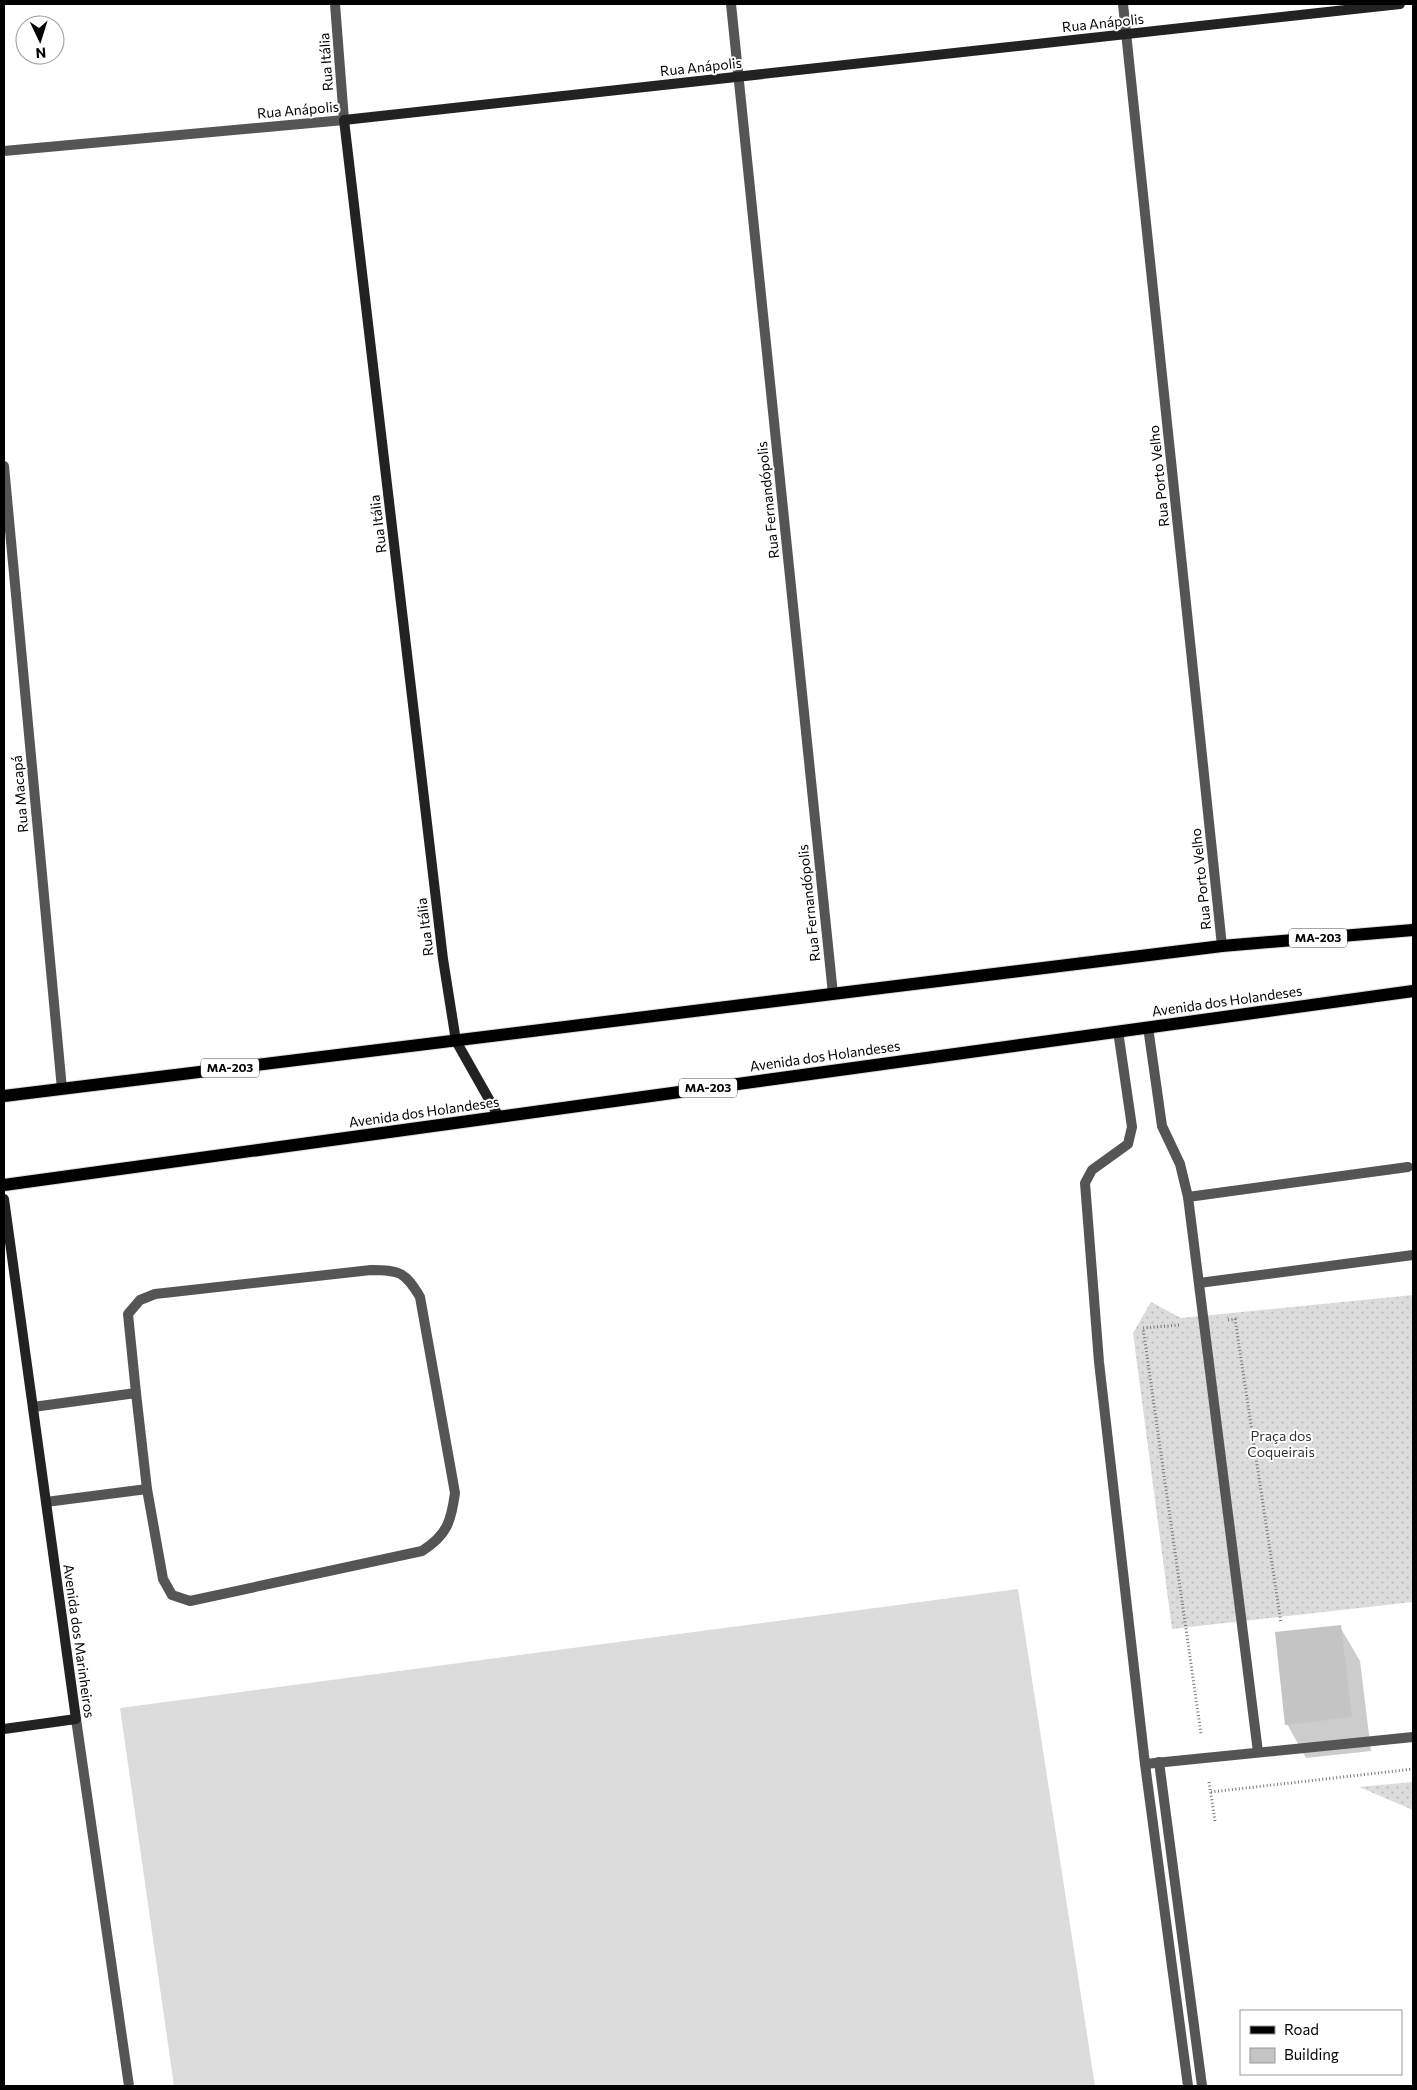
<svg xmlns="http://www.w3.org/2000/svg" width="1417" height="2090" font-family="Commissioner,sans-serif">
	<defs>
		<pattern id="grass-dots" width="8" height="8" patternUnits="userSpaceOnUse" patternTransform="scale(1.25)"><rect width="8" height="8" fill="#dcdcdc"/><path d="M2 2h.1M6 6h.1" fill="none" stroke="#bbb" stroke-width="1.8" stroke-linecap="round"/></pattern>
	</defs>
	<rect width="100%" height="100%" fill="#fff"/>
	<g fill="url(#grass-dots)">
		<path d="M 1413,1295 L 1413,1602 L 1172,1629 L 1133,1333 L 1151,1302 L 1181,1318 Z"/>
		<path d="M 1413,1782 L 1413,1810 L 1359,1787 Z"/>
	</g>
	<path fill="#dcdcdc" d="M 1018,1589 L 1095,2086 L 174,2086 L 120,1708 Z"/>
	<path fill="#0003" d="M 1340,1627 L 1360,1661 L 1371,1751 L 1306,1758 L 1287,1724 Z"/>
	<path fill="#c4c4c4" d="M 1341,1625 L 1352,1717 L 1285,1725 L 1275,1632 Z"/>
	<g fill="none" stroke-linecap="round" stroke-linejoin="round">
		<g stroke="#dbdbdb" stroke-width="14">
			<g id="primary">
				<path d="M 4,1096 L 1222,946 L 1413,930"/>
				<path d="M 4,1185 L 1413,991"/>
			</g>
		</g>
		<g stroke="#777" stroke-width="3" stroke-dasharray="1 2.5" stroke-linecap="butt">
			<path d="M 1228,1320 L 1235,1319 L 1281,1623"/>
			<path d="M 1179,1325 L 1143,1328 L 1201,1734"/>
			<path d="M 1209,1782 L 1215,1821"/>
			<path d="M 1211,1792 L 1413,1769"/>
		</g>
		<g stroke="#555" stroke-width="10">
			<path d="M 1148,1027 L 1162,1126 L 1180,1164 L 1188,1197 L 1258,1752"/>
			<path d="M 1118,1031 L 1132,1127 L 1128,1144 L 1092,1170 L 1085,1183 L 1099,1362 L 1145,1764 L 1188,2086"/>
			<path d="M 1188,1197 L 1408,1167"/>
			<path d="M 1199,1283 L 1413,1255"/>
			<path d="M 136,1393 L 128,1314 L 140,1300 L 155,1294 L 371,1270 C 400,1270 405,1272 420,1297 L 455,1493 C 451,1522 447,1535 422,1551 L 190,1601 L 172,1595 L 163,1579 L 147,1489"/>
			<path d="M 33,1407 L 136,1393 L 147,1489 L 46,1502"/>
			<path d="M 1159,1762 L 1202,2086"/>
			<path d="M 1145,1764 L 1413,1737"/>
		</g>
		<g stroke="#555" stroke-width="10">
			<path d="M 731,4 L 833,994"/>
			<path d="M 1123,4 L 1222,946"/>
			<path d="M 4,151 L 344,120 L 335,4"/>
			<path d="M 4,466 L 62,1089"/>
			<path d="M 76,1719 L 129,2086"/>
		</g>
		<g stroke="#222" stroke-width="10">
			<path d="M 499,1117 L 456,1041 L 443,959 L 344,120 L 1400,4"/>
			<path d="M 4,1199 L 76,1719 L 4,1729"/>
		</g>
		<use href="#primary" stroke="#000" stroke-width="12"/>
	</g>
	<g text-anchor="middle" stroke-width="4" stroke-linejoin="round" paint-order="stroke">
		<g fill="#fff" stroke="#4c4c4c" stroke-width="1">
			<rect x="1289" y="928.5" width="58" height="19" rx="4"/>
			<rect x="201" y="1058.5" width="58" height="19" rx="4"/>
			<rect x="679" y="1078.5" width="58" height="19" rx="4"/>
		</g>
		<g font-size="12" font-weight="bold" fill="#000">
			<text x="1318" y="942">MA-203</text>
			<text x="230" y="1072">MA-203</text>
			<text x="708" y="1092">MA-203</text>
		</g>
		<g font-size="14" fill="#000" stroke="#fff">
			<text transform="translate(1103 23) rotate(-6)" y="5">Rua Anápolis</text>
			<text transform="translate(326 62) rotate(-94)" y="5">Rua Itália</text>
			<text transform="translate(701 67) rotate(-6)" y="5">Rua Anápolis</text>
			<text transform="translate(298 110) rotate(-5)" y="5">Rua Anápolis</text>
			<text transform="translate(1159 476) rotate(-96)" y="5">Rua Porto Velho</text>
			<text transform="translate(768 500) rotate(-96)" y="5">Rua Fernandópolis</text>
			<text transform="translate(378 524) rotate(-97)" y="5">Rua Itália</text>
			<text transform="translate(20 794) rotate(-95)" y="5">Rua Macapá</text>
			<text transform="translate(1201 879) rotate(-96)" y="5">Rua Porto Velho</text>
			<text transform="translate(809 903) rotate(-96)" y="5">Rua Fernandópolis</text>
			<text transform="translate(425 927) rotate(-97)" y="5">Rua Itália</text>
			<text transform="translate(1227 1001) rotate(-8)" y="5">Avenida dos Holandeses</text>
			<text transform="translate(825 1056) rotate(-8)" y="5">Avenida dos Holandeses</text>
			<text transform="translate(424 1112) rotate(-8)" y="5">Avenida dos Holandeses</text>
			<text transform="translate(79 1641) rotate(82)" y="5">Avenida dos Marinheiros</text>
		</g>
		<g font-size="14" fill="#333" stroke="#fff">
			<text x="1281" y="1441">Praça dos<tspan x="1281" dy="16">Coqueirais</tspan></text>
		</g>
	</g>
	<rect width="1417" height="2090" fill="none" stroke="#000000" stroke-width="10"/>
	<rect x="1240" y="2010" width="162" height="65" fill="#ffffff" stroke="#999999"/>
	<rect x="1250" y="2026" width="25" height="8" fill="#000000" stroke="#999999"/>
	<text x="1284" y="2035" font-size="15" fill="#000000">Road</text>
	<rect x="1250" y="2048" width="25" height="15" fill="#c4c4c4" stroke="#999999"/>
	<text x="1284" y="2060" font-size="15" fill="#000000">Building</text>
	<g transform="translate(40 40) rotate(176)"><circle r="24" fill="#ffffff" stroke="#999999"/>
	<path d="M0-4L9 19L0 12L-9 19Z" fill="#000000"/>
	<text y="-8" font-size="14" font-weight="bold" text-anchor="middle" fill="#000000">N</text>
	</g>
</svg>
